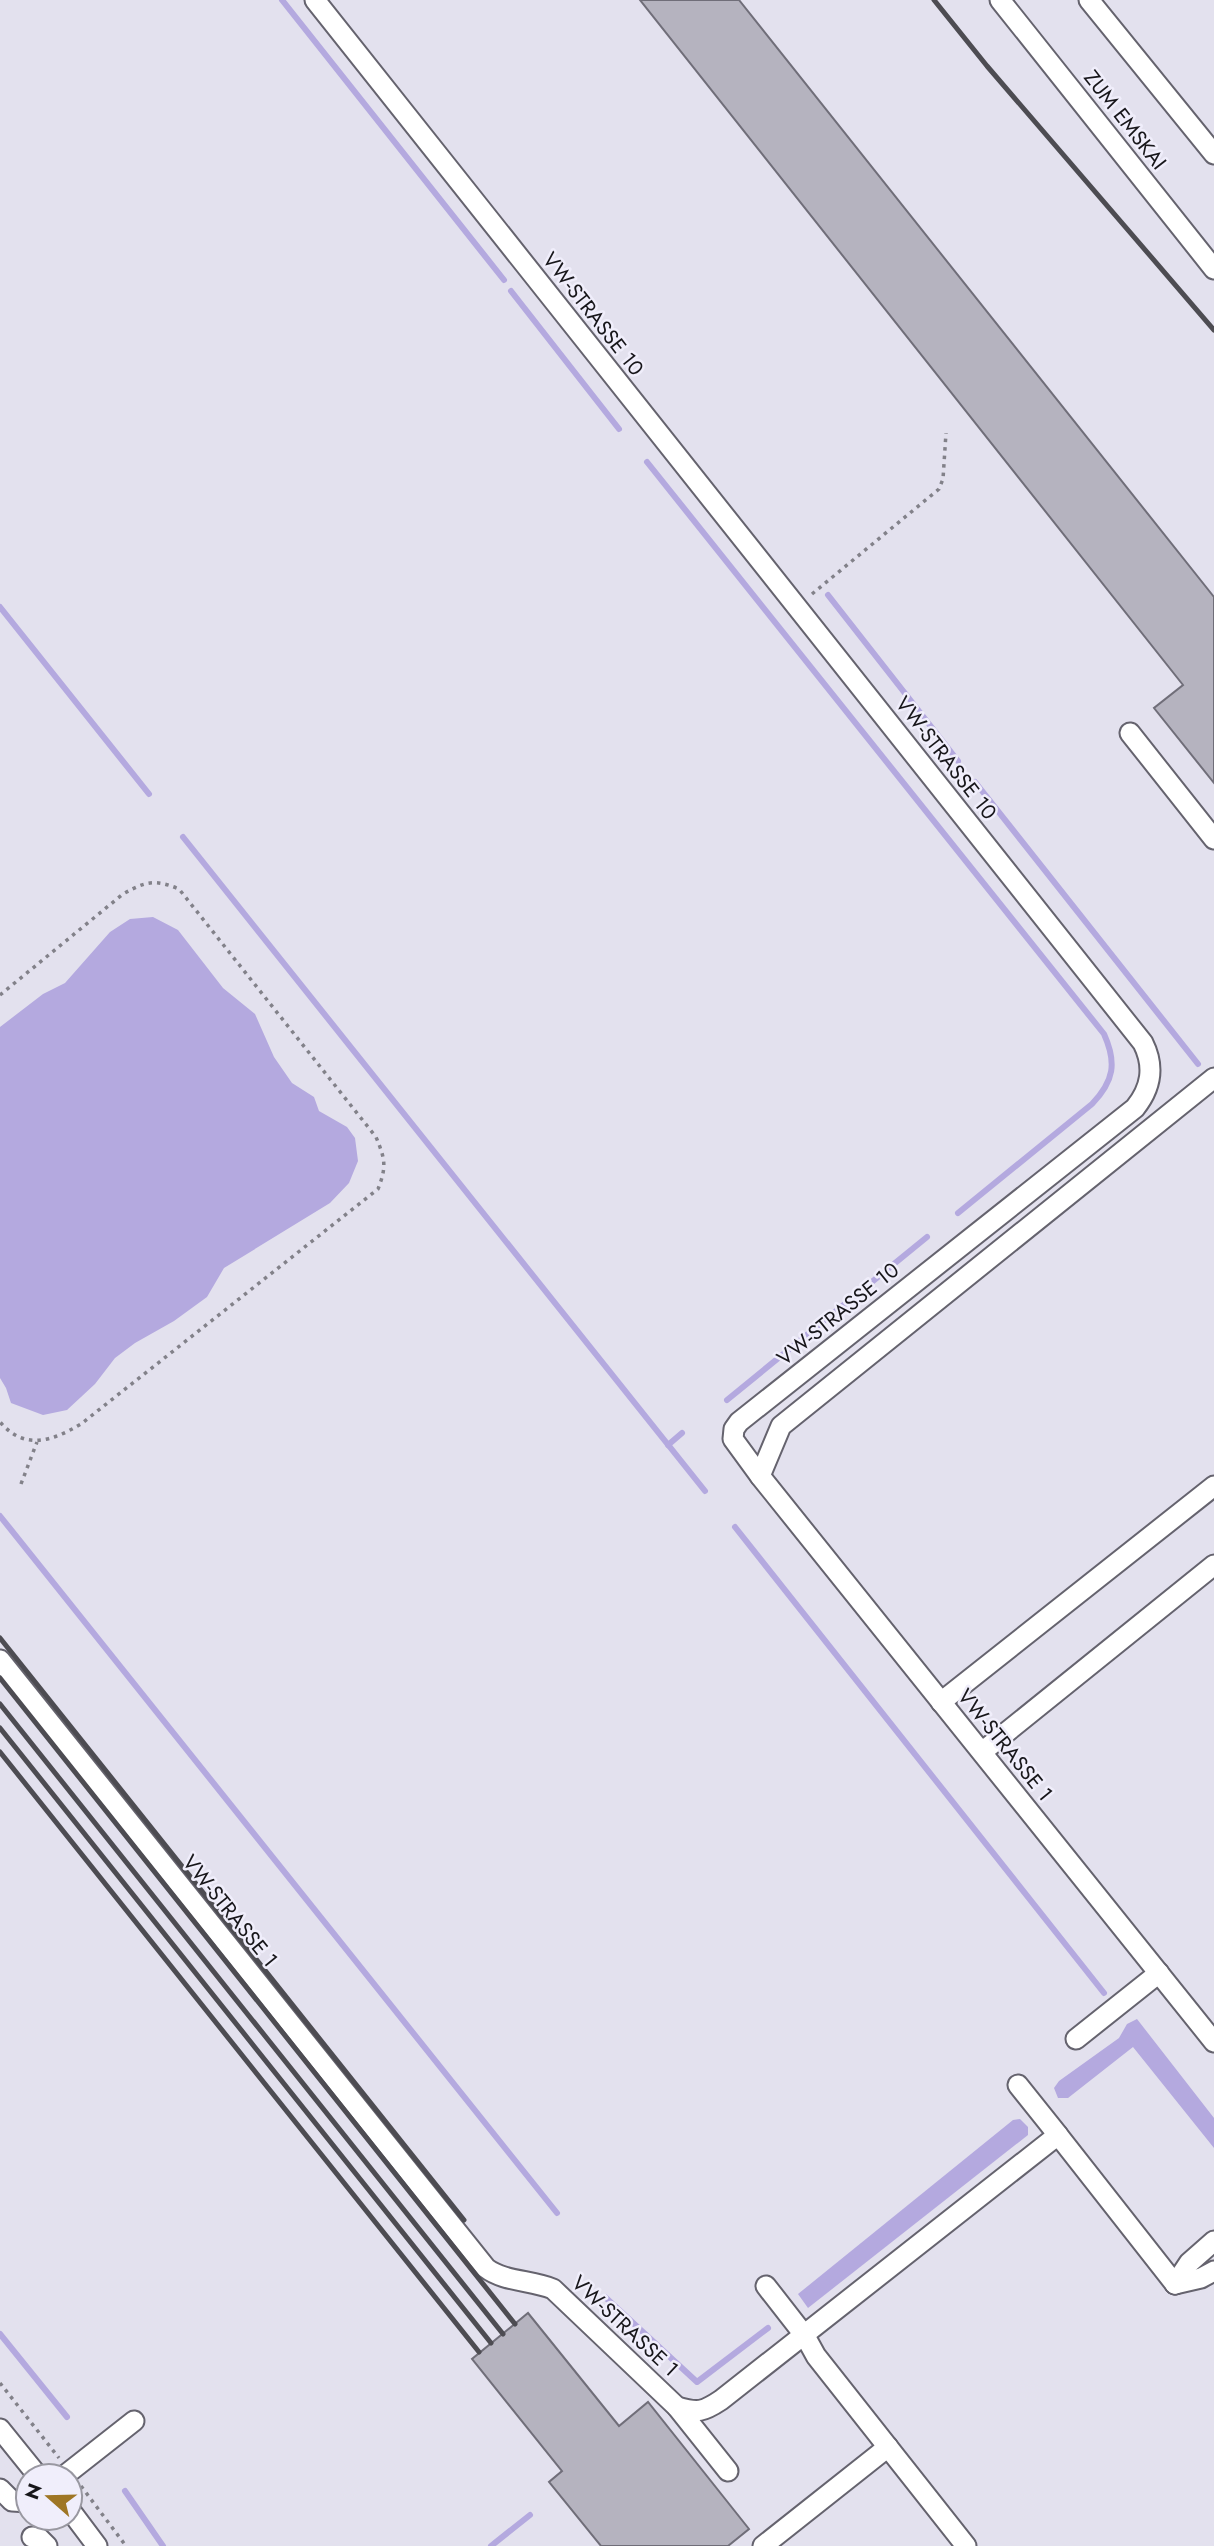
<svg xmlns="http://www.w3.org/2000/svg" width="1214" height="2546" font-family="Jost,sans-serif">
	<rect width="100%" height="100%" fill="#e3e1ee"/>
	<g fill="#b4a9df">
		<path d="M 153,917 L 178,930 L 223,988 L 255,1014 L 274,1057 L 292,1083 L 314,1097 L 319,1111 L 347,1127 L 355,1138 L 358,1161 L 349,1183 L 330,1203 L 224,1268 L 207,1297 L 174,1321 L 135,1343 L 115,1358 L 95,1384 L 67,1410 L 43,1415 L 11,1403 L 6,1388 L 0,1378 L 0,1027 L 43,994 L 65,983 L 110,932 L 130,919 Z"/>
		<path d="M 1137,2019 L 1214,2118 L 1214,2148 L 1133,2047 L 1068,2098 L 1058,2098 L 1054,2088 L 1059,2081 L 1119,2038 L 1127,2024 Z"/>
		<path d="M 1020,2119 L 1028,2127 L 1028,2135 L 808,2308 L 798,2294 L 1013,2120 Z"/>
	</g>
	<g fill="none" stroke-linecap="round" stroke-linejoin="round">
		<g stroke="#b4a9df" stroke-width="6">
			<path d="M 282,0 L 504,280"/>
			<path d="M 511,291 L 619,429"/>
			<path d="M 647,462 L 1104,1034 C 1117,1063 1114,1081 1092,1104 L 958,1213"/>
			<path d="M 828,595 L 958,761"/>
			<path d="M 0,607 L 149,794"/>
			<path d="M 975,782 L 1198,1064"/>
			<path d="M 183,837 L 705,1491"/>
			<path d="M 727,1400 L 927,1237"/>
			<path d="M 668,1445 L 682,1433"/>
			<path d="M 0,1516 L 557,2213"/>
			<path d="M 735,1527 L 1104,1993"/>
			<path d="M 605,2297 L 697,2382 L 768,2328"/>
			<path d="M 0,2334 L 67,2417"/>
			<path d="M 125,2491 L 163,2546"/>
			<path d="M 491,2546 L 530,2515"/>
		</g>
	</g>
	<g fill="#b5b3bf" stroke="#706e79" stroke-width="2">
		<path d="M 640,0 L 739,0 L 1214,597 L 1214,783 L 1154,708 L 1183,685 Z"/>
		<path d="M 528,2313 L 619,2426 L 648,2402 L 749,2529 L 728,2546 L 601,2546 L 549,2482 L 562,2471 L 472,2359 Z"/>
	</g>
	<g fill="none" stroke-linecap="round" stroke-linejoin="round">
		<g stroke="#65636e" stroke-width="23">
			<g id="minor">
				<path d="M 315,0 L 1143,1043 C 1155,1067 1151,1088 1135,1108 L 739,1422 L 734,1429 L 733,1439 L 760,1476 L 1214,2042"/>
				<path d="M 1000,0 L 1214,269"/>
				<path d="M 1089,0 L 1214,154"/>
				<path d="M 1130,733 L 1214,839"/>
				<path d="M 760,1476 L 781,1426 L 1214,1078"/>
				<path d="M 0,1660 L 486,2268 C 504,2282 532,2280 553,2289 L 677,2407 C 698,2413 703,2412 721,2400 L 1058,2135 L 1175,2284"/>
				<path d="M 941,1702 L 1214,1486"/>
				<path d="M 982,1752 L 1214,1565"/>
				<path d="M 1076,2039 L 1159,1973"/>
				<path d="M 1018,2085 L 1058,2135"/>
				<path d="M 1175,2284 L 1189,2263 L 1214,2241"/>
				<path d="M 1175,2284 L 1201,2278 L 1214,2271"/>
				<path d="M 766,2286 L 805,2336 L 816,2356 L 966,2546"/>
				<path d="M 677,2407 L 728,2471"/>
				<path d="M 0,2429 L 38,2476"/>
				<path d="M 64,2476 L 134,2421"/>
				<path d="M 0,2489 L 12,2501 L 28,2502"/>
				<path d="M 70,2510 L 97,2546"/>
				<path d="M 32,2537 L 39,2538 L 47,2546"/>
				<path d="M 763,2546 L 888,2447"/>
			</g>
		</g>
		<g stroke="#828189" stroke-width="3.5" stroke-dasharray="3.5 5" stroke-linecap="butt">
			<path d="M 812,594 L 939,489 L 943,479 L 946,433"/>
			<path d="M 0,995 L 123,894 C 146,881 155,879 179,889 L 376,1137 C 385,1159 387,1166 378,1189 L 81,1424 C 52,1441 25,1451 0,1422"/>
			<path d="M 21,1484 L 37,1442"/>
			<path d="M 0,2383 L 59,2458"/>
			<path d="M 81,2486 L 126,2546"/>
		</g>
		<use href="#minor" stroke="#fff" stroke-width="19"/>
		<g stroke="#4d4c52" stroke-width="5">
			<path d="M 934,0 L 987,66 L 1214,330"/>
			<path d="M 0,1638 L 464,2220"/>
			<path d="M 0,1678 L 515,2324"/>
			<path d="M 0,1704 L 503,2334"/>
			<path d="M 0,1728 L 491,2343"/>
			<path d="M 0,1752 L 479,2352"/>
		</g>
	</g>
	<g text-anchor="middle" stroke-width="5" stroke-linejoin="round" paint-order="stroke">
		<g font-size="21" fill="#17161a" stroke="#f0eefb">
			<text transform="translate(1125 120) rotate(52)" y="7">ZUM EMSKAI</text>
			<text transform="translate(593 314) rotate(52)" y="7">VW-STRASSE 10</text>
			<text transform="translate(946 758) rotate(52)" y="7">VW-STRASSE 10</text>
			<text transform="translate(838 1314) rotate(-39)" y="7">VW-STRASSE 10</text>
			<text transform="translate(1005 1745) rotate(51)" y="7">VW-STRASSE 1</text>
			<text transform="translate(230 1911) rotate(51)" y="7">VW-STRASSE 1</text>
			<text transform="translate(625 2326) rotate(43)" y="7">VW-STRASSE 1</text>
		</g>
	</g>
	<g transform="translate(49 2497) rotate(290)"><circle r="33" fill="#f0eefb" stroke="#9998a1" stroke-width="2"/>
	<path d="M0-5L12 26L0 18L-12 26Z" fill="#9f7625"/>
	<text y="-10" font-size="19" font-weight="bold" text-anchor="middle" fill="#17161a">N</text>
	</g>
</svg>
